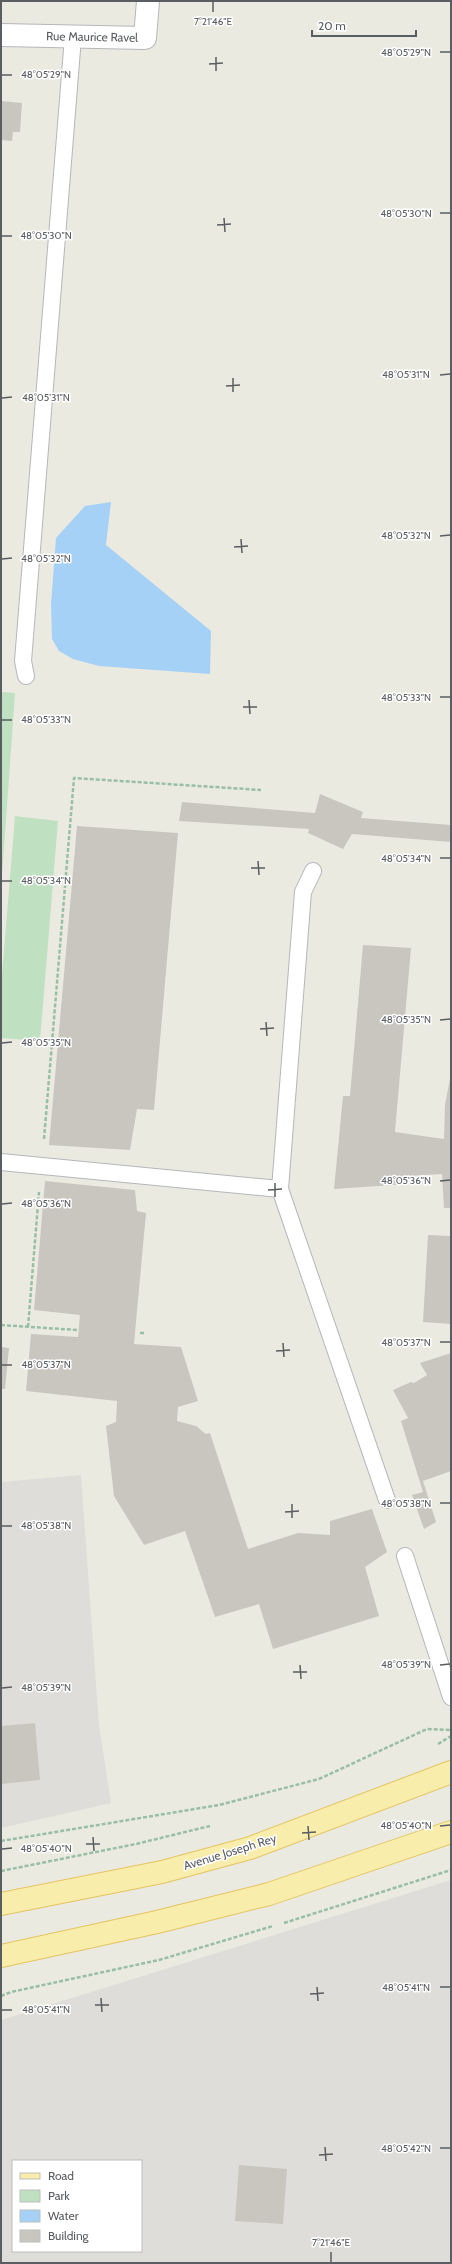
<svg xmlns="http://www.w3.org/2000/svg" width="452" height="2264" font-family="Cabin,sans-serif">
	<rect width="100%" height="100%" fill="#ebeae1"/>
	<g fill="#dfddd9" fill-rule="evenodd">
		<path d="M 81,1475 L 99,1725 L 111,1803 L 1,1828 L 1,1482 Z"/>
		<path d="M 451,1880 L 451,2263 L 1,2263 L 1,2020 ZM 13,2161 L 141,2161 L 141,2251 L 13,2251 Z"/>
	</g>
	<g fill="#c0e1c1">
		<path d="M 1,692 L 15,693 L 1,890 Z"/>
		<path d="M 15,816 L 58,821 L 40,1041 L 1,1038 L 1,987 Z"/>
	</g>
	<path fill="#a6d1f7" d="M 111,502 L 106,545 L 211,631 L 210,674 L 99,666 L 73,659 L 59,651 L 52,639 L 51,604 L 56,538 L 85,506 Z"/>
	<g fill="#c9c6c0">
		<path d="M 1,101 L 22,103 L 20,132 L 13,132 L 12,141 L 1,140 Z"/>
		<path d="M 320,794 L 363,812 L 361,818 L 451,825 L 451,842 L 352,834 L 343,849 L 308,833 L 309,829 L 179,821 L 182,802 L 315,813 Z"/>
		<path d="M 77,826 L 178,833 L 154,1110 L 137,1109 L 130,1150 L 49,1145 Z"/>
		<path d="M 363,945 L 411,948 L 395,1132 L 444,1139 L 445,1105 L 451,1073 L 451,1208 L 444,1208 L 442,1174 L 407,1176 L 408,1184 L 334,1189 L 343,1096 L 350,1096 Z"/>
		<path d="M 45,1181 L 135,1190 L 137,1211 L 146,1213 L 134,1344 L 181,1347 L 198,1401 L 178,1407 L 177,1421 L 196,1426 L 206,1434 L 210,1433 L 248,1549 L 298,1533 L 330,1535 L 330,1521 L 372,1509 L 387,1552 L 365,1567 L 379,1616 L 273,1649 L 259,1604 L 215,1617 L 185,1531 L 144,1545 L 114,1496 L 106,1426 L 116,1422 L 117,1401 L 26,1391 L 31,1334 L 78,1337 L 80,1315 L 34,1310 Z"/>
		<path d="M 428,1235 L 451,1236 L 451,1324 L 423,1322 Z"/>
		<path d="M 1,1347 L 9,1348 L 5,1389 L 1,1389 Z"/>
		<path d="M 451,1353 L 451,1471 L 423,1481 L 436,1522 L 424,1529 L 412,1495 L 423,1492 L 401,1421 L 408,1418 L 393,1390 L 411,1382 L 414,1383 L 427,1375 L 420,1363 Z"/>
		<path d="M 35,1723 L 40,1780 L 1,1784 L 1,1726 Z"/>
		<path d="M 239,2165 L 287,2169 L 283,2224 L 235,2221 Z"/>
	</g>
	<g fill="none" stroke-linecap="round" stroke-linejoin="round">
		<g stroke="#b4b7bb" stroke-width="18">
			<g id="lane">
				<path d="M 26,676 L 23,661 L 73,37"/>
				<path d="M 1,1162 L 280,1189 L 387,1500"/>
				<path d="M 280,1189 L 303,892 L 313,871"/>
				<path d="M 405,1556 L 451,1697"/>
			</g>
		</g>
		<g stroke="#b4b7bb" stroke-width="24">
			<path id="street" d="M 1,35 L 145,38 L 148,1"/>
		</g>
		<g stroke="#e5c461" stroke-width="24">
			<g id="primary">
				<path d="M 1,1904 L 162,1872 L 250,1848 L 451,1772"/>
				<path d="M 1,1956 L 157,1922 L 269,1894 L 451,1832"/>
			</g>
		</g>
		<g stroke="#98bfa4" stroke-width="2.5" stroke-dasharray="4 2" stroke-linecap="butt">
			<path d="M 44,1139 L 74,778 L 261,790"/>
			<path d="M 1,1325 L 77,1330"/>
			<path d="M 28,1327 L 39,1192"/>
			<path d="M 140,1333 L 144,1333"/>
			<path d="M 438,1744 L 451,1736"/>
			<path d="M 1,1841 L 219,1805 L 319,1779 L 427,1729 L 451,1730"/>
			<path d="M 1,1871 L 136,1844 L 210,1826"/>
			<path d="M 284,1923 L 451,1870"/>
			<path d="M 1,1996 L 11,1992 L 159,1960 L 273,1926"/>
		</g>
		<use href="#lane" stroke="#fff" stroke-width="16"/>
		<use href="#street" stroke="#fff" stroke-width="22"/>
		<use href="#primary" stroke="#f8edaa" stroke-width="22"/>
	</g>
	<path fill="none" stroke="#5a5d61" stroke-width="1.5" d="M 213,2 L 213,12M 440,52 L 450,52M 216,57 L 216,71M 209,64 L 223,63M 2,75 L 12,75M 440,213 L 450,213M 224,218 L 225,232M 217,225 L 231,224M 2,236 L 12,236M 440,375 L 450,374M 233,378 L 233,392M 226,386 L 240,385M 2,398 L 12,397M 440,536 L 450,535M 241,539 L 242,553M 234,547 L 248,546M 2,559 L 12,558M 440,697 L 450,697M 249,700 L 250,714M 243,707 L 257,707M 2,720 L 12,720M 440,858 L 450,858M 258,861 L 259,875M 251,868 L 265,868M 2,881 L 12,881M 440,1020 L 450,1019M 266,1022 L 267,1036M 260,1029 L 274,1028M 2,1043 L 12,1042M 440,1181 L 450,1180M 275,1183 L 275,1197M 268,1190 L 282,1189M 2,1204 L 12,1203M 440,1342 L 450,1342M 283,1343 L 284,1357M 276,1351 L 290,1350M 2,1365 L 12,1365M 440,1503 L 450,1503M 292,1504 L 292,1518M 285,1512 L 299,1511M 2,1526 L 12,1526M 300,1665 L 301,1679M 440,1665 L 450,1664M 293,1672 L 307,1672M 2,1688 L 12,1687M 308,1826 L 309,1840M 440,1826 L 450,1825M 302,1833 L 316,1832M 93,1837 L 94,1851M 86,1844 L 100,1844M 2,1849 L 12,1848M 317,1987 L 318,2001M 440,1987 L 450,1987M 310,1994 L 324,1993M 101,1998 L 102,2012M 95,2005 L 109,2005M 2,2010 L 12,2010M 325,2147 L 326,2161M 440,2148 L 450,2148M 319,2155 L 333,2154M 331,2252 L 331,2262"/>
	<g text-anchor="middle" stroke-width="3" stroke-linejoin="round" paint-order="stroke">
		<g font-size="12" fill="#5a5d61" stroke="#fff">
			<text transform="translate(92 37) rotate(1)" y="4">Rue Maurice Ravel</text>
			<text transform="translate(230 1852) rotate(-17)" y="4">Avenue Joseph Rey</text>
		</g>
	</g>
	<g font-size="10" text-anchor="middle" fill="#5a5d61" stroke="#fff" stroke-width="3" stroke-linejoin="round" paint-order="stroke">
		<text x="213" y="25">7°21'46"E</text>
		<text x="406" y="56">48°05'29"N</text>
		<text x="46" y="78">48°05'29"N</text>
		<text x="406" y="217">48°05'30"N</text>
		<text x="46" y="239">48°05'30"N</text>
		<text x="406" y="378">48°05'31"N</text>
		<text x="46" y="401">48°05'31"N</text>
		<text x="406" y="539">48°05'32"N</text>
		<text x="46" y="562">48°05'32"N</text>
		<text x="406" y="701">48°05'33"N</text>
		<text x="46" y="723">48°05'33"N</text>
		<text x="406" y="862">48°05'34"N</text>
		<text x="46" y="884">48°05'34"N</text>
		<text x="406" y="1023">48°05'35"N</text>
		<text x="46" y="1046">48°05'35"N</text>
		<text x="406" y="1184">48°05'36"N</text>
		<text x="46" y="1207">48°05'36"N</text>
		<text x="406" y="1346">48°05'37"N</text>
		<text x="46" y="1368">48°05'37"N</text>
		<text x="406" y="1507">48°05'38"N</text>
		<text x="46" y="1529">48°05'38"N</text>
		<text x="406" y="1668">48°05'39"N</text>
		<text x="46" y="1691">48°05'39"N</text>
		<text x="406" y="1829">48°05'40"N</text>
		<text x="46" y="1852">48°05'40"N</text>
		<text x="406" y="1991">48°05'41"N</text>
		<text x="46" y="2013">48°05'41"N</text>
		<text x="406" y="2152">48°05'42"N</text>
		<text x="331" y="2246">7°21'46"E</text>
	</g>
	<rect width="452" height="2264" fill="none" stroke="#5a5d61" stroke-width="4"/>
	<rect x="12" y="2160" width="130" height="92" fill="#ffffff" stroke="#bdbec0"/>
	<rect x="20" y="2173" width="20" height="6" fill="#f8edaa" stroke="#bdbec0"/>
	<text x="48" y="2180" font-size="12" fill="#5a5d61">Road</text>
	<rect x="20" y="2190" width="20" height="12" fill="#c0e1c1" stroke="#bdbec0"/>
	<text x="48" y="2200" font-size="12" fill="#5a5d61">Park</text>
	<rect x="20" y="2210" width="20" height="12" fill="#a6d1f7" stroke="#bdbec0"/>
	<text x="48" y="2220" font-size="12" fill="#5a5d61">Water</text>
	<rect x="20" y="2230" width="20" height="12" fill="#c9c6c0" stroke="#bdbec0"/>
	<text x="48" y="2240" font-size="12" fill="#5a5d61">Building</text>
	<path d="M312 30v6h104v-6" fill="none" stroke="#5a5d61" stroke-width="2"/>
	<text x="318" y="30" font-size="12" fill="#5a5d61" stroke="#ffffff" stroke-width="3" paint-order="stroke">20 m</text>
</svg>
